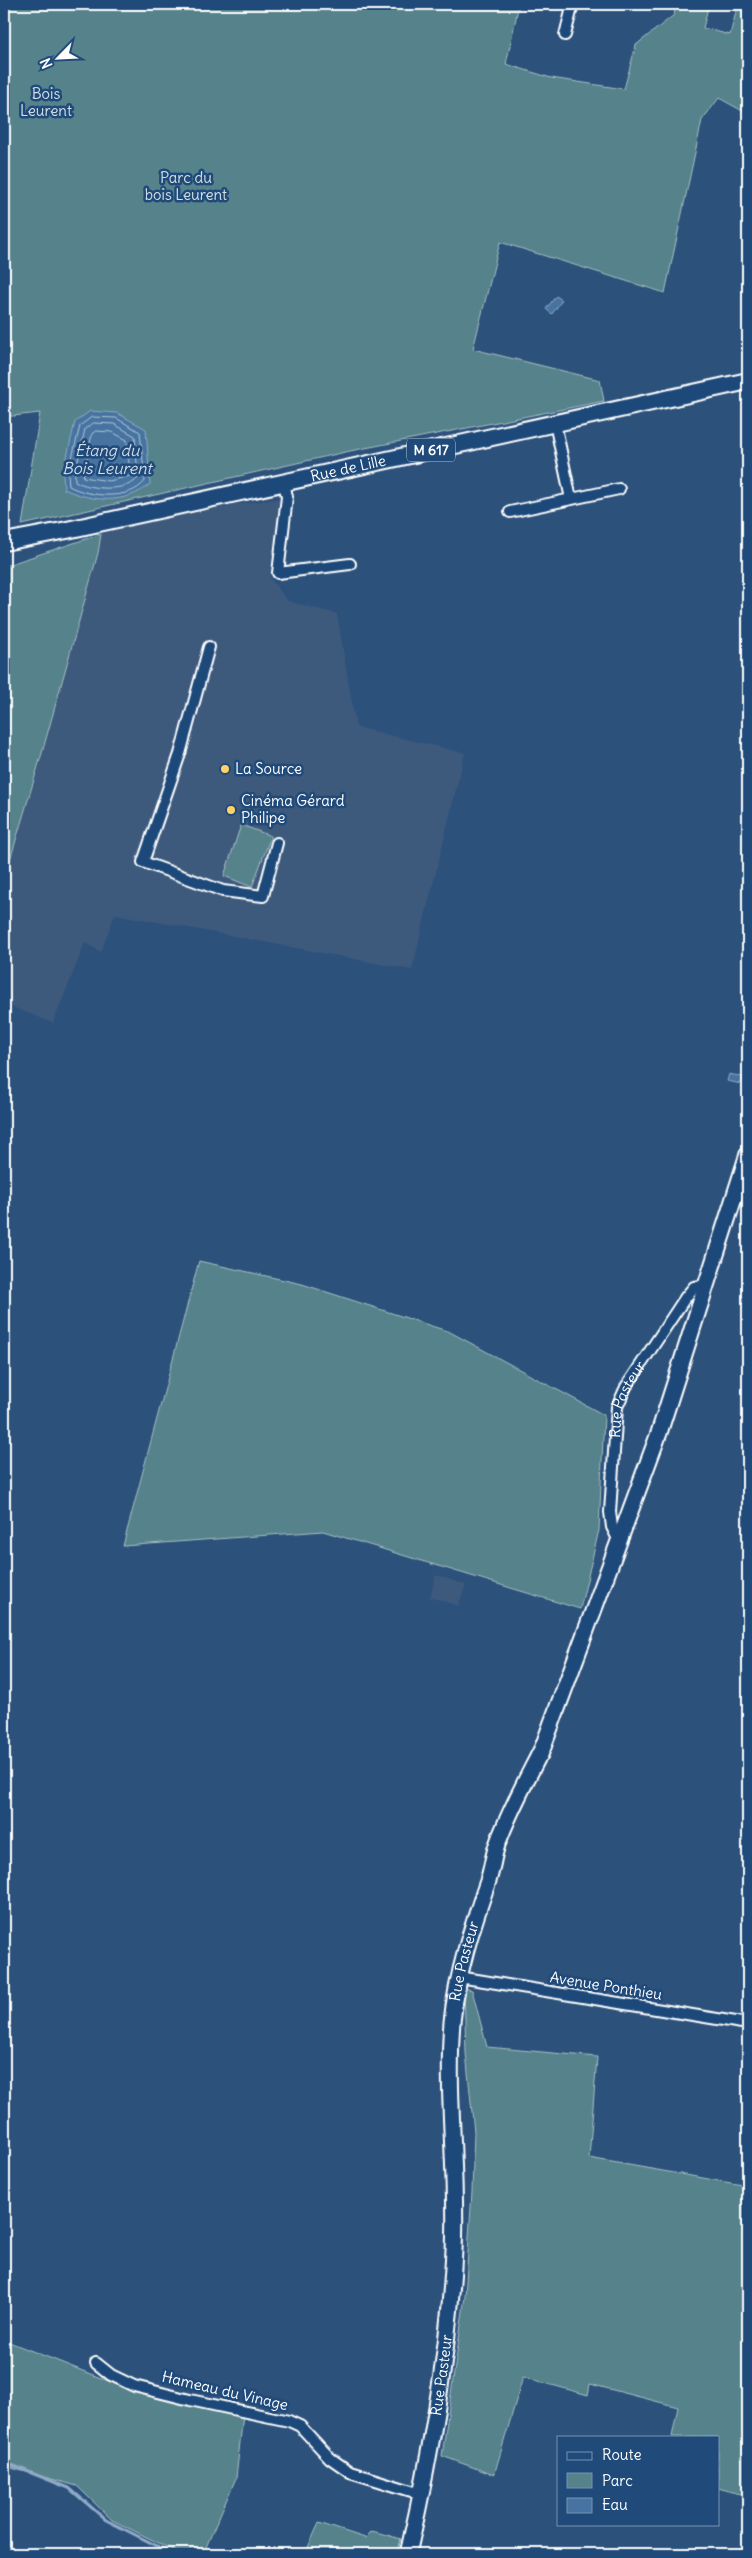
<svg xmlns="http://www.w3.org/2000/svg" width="752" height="2558" font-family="Delius,sans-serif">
	<rect width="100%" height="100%" fill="#2c517b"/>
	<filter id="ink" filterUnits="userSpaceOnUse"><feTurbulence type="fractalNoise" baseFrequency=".02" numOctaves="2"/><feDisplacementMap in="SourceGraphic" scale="10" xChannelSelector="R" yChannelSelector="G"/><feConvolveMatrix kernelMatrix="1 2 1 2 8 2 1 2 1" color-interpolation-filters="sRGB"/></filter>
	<g filter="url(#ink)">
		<g fill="#3c5a7d">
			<path d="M 282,498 L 270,578 L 288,601 L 337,614 L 356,727 L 465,753 L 412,970 L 115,914 L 101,952 L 85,943 L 53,1023 L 4,1004 L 4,880 L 42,753 L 98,553 L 101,534 L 189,511 Z"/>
			<path d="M 436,1575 L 466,1585 L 458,1606 L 430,1597 Z"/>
		</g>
		<g fill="#55828b" stroke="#aac0c5">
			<path d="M 4,4 L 519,4 L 506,64 L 551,78 L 624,89 L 636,45 L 674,15 L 676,4 L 709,4 L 703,28 L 730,35 L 738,4 L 748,4 L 748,114 L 719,98 L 702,120 L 665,293 L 500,242 L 473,349 L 600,380 L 604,401 L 350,451 L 22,525 L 40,413 L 4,417 Z"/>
			<path d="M 101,534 L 98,553 L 42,753 L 4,880 L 4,566 Z"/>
			<path d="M 241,825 L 271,836 L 252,887 L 224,876 Z"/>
			<path d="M 199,1261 L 302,1284 L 450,1332 L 604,1415 L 599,1530 L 580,1609 L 323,1531 L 123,1546 Z"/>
			<path d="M 464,1988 L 472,1990 L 487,2047 L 597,2057 L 589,2158 L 748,2186 L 748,2496 L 718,2488 L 718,2437 L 672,2437 L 678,2407 L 590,2384 L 588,2395 L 523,2377 L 494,2475 L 442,2456 L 465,2297 L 472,2192 L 474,2132 L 466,2053 Z"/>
			<path d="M 4,2340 L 116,2384 L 243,2415 L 236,2478 L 203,2554 L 181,2554 L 112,2520 L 77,2486 L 4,2466 Z"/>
			<path d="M 319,2523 L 365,2538 L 372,2531 L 401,2539 L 397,2554 L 305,2554 Z"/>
		</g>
		<g fill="#4673a1" stroke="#90abc7">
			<path d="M 556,296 L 562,300 L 552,314 L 546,309 Z"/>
			<path d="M 90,411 L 117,413 L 146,429 L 150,484 C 125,505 93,502 64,489 L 63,474 L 75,422 Z"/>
			<path d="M 729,1074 L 743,1077 L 741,1084 L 727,1081 Z"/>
		</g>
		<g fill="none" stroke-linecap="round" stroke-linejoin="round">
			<g stroke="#b5c7d9" stroke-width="1">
				<path d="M 92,417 L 116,418 L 140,432 L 145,481 C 130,501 89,497 69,486 L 68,474 L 80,426 Z"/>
				<path d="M 94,423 L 114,424 L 135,436 L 138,478 C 127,492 90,490 75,481 L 75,474 L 85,429 Z"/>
				<path d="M 96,431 L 112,432 L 127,440 L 130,476 L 109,481 L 83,477 L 92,434 Z"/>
			</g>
			<path stroke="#90abc7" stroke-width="3" d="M 4,2462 L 69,2488 L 106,2520 L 173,2554"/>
			<g stroke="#fff" stroke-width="14">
				<g id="minor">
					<path d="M 565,35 L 573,4"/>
					<path d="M 555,423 L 571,499"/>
					<path d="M 284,482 L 287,497 L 278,573 L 350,564"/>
					<path d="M 510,512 L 619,489"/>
					<path d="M 209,647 L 180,754 L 143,862 L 223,891 L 263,896 L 277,843"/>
					<path id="s1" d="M 619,1541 L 612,1527 L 610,1512 L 617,1407 L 626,1387 L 685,1298 L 694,1287 L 707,1285"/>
					<path d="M 459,1977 L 748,2024"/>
					<path d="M 96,2363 L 111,2375 L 134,2386 L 190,2400 L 289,2421 L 300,2426 L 330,2458 L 350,2472 L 421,2494"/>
				</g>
			</g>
			<g stroke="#fff" stroke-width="19">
				<g id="secondary">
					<path d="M 540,1755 L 659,1433 L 748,1154"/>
					<path id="s2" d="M 408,2554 C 431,2454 449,2353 454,2250 C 458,2174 446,2098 452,2022 C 457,1973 472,1927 488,1881 C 492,1869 493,1857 497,1845 C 509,1811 527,1779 543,1747"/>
				</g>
			</g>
			<g stroke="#fff" stroke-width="20">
				<g id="primary">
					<path id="s3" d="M 4,542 L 67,530 L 748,381"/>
				</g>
			</g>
			<use href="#minor" stroke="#1f4a7a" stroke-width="10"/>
			<use href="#secondary" stroke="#1f4a7a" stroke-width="15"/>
			<use href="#primary" stroke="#1f4a7a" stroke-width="16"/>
		</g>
	</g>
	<g fill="#ffd166" stroke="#1f4a7a" stroke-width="2">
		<circle cx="225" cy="769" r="5"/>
		<circle cx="231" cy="810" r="5"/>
	</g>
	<g text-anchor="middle" stroke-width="5" stroke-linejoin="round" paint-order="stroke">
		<rect fill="#1f4a7a" stroke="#bcc9d7" stroke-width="1" x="407" y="438.5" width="48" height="23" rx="4"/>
		<g font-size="14" font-weight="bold" fill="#fff">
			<text x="431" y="455">M 617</text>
		</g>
		<g font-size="15" fill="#d4e0e2" stroke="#1f4a7a">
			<text x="46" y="99">Bois<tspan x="46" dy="17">Leurent</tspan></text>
			<text x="186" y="183">Parc du<tspan x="186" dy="17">bois Leurent</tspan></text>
		</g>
		<g font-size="15" fill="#fff" stroke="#1f4a7a">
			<text dy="5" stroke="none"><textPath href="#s3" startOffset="352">Rue de Lille</textPath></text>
			<text dy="5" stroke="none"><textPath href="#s1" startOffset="146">Rue Pasteur</textPath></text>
			<text dy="5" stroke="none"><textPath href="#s2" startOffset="598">Rue Pasteur</textPath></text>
			<text transform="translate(606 1986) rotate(9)" y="5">Avenue Ponthieu</text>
			<text dy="5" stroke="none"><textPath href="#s2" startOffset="182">Rue Pasteur</textPath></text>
			<text transform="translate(225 2391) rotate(13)" y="5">Hameau du Vinage</text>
		</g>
		<g font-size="15" fill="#fff" stroke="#1f4a7a" text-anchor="start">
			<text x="235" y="774">La Source</text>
			<text x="241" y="806">Cinéma Gérard<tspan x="241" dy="17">Philipe</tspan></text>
		</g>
		<g font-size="16" font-style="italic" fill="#d1dce8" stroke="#1f4a7a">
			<text x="107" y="456">Étang du<tspan x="107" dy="18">Bois Leurent</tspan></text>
		</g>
	</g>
	<rect width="752" height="2558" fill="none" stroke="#1f4a7a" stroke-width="20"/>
	<rect x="10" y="10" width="732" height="2538" fill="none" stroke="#fff" stroke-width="2" filter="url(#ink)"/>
	<rect x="557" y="2436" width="162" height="90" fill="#1f4a7a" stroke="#7992af"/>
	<rect x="567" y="2452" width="25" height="8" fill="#1f4a7a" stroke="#7992af"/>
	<text x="602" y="2460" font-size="15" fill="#ffffff">Route</text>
	<rect x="567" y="2473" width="25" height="15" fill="#55828b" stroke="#7992af"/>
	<text x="602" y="2486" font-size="15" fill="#ffffff">Parc</text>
	<rect x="567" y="2498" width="25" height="15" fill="#4673a1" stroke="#7992af"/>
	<text x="602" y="2510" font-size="15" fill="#ffffff">Eau</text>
	<g transform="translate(58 58) rotate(246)" stroke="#1f4a7a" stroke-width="4" paint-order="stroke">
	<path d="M0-4L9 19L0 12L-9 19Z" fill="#ffffff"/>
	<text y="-8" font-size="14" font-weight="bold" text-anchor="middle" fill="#ffffff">N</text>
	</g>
</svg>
